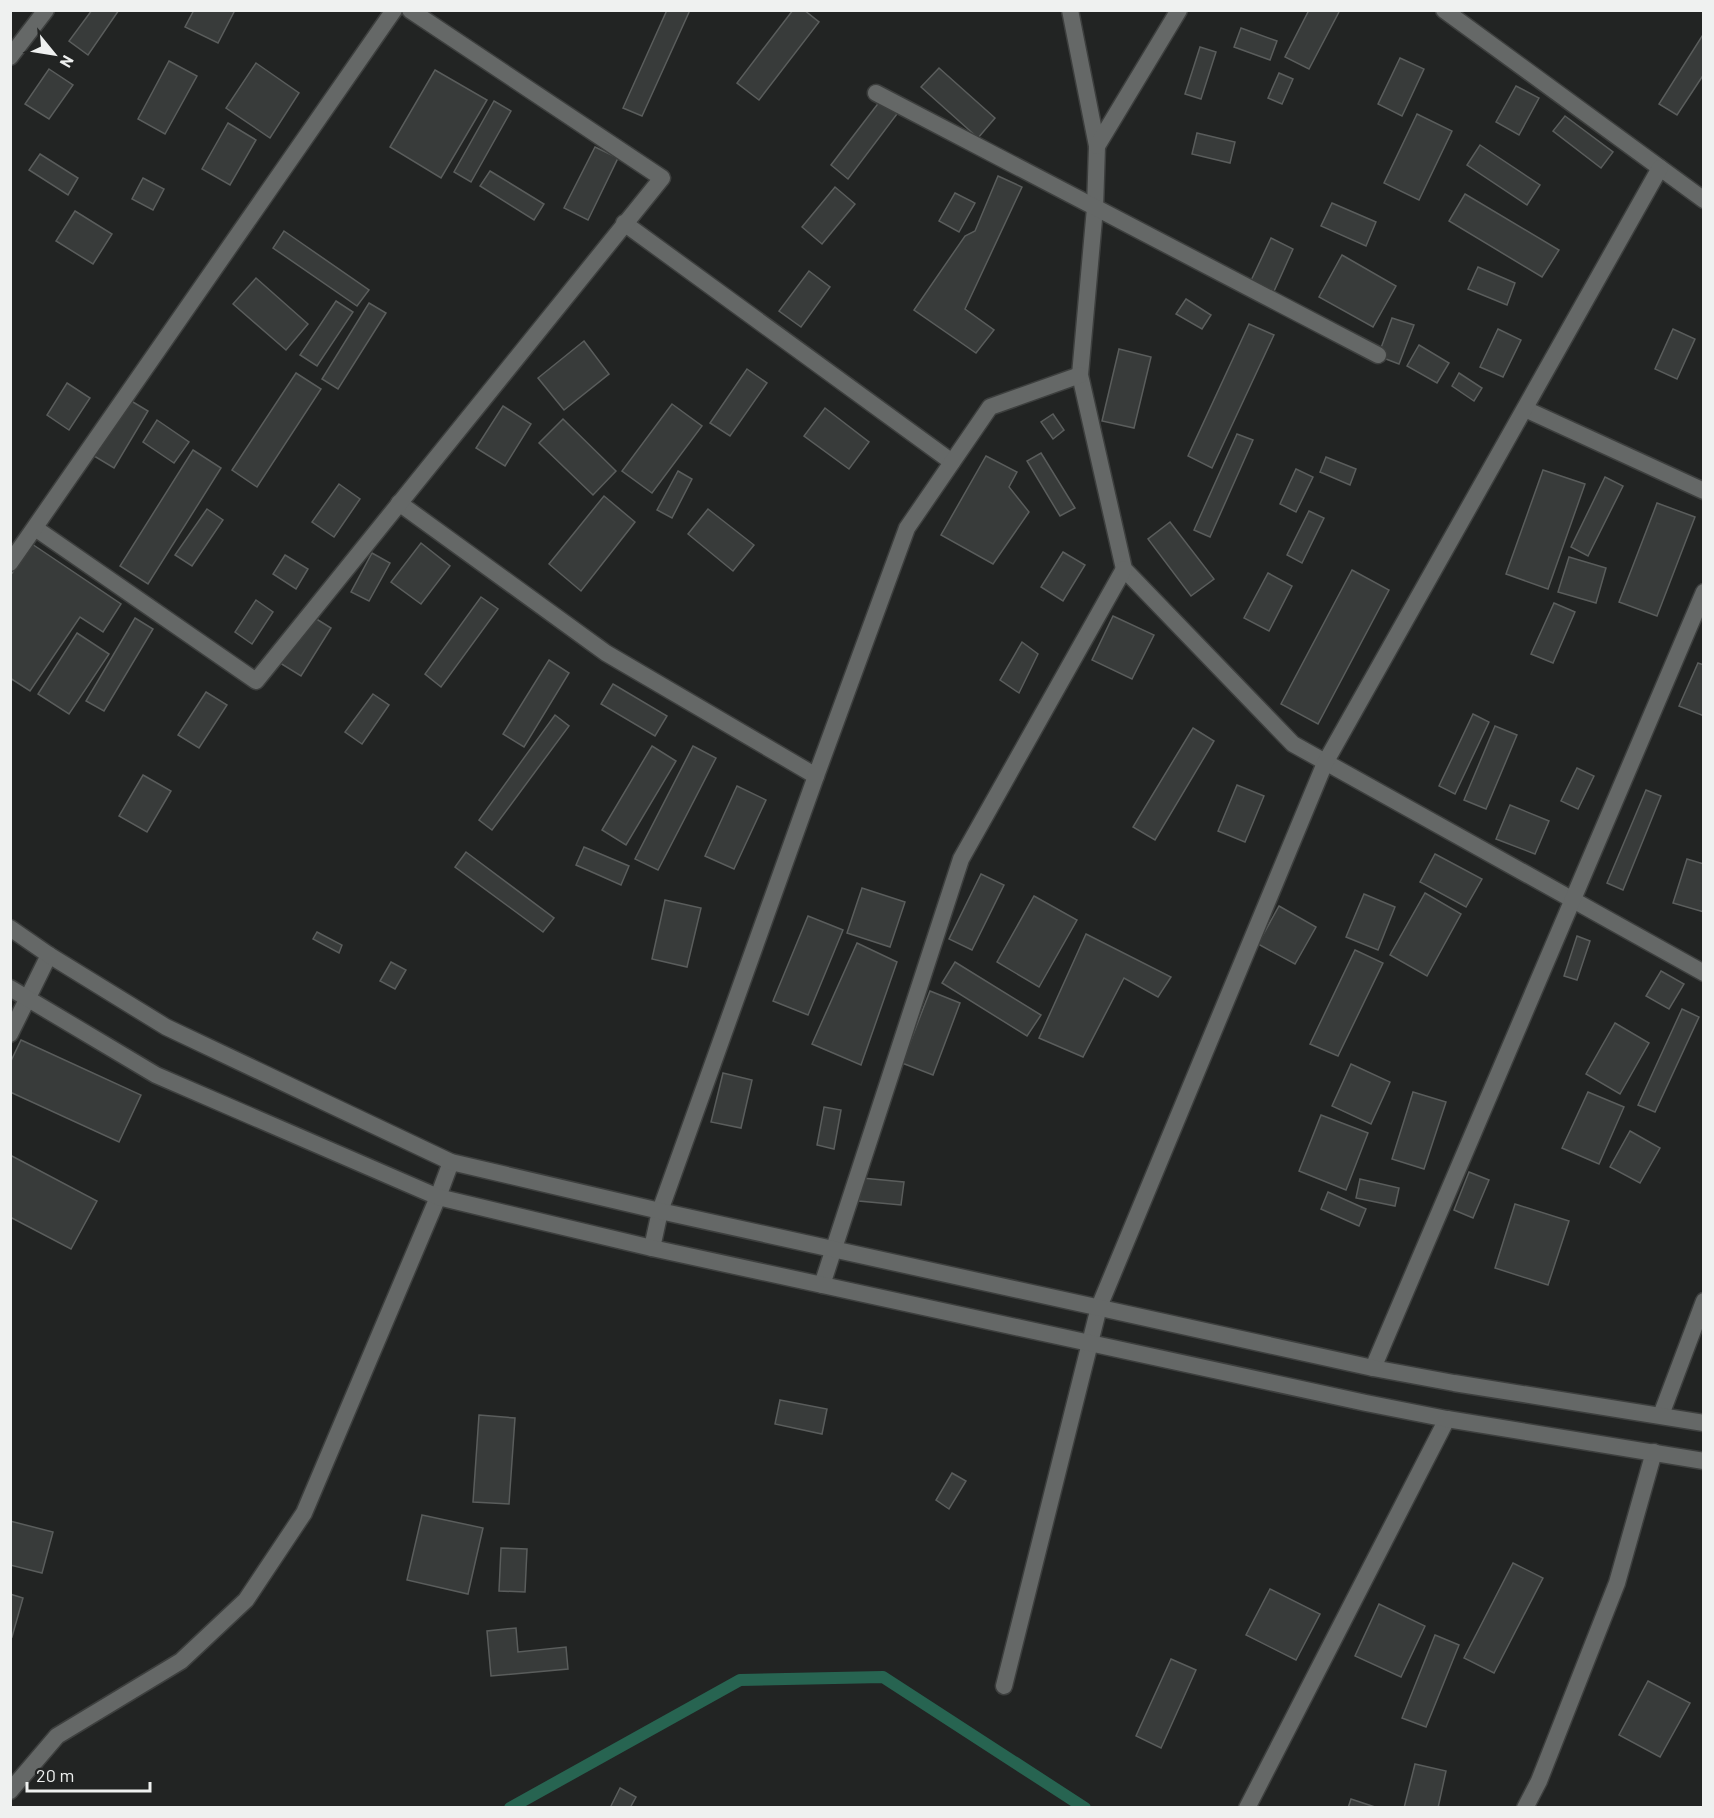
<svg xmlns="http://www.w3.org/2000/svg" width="1714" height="1818" font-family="Barlow,sans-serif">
	<rect width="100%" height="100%" fill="#222423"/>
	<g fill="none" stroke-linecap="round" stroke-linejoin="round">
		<path stroke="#276451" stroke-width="12" d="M 510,1808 L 740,1680 L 883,1677 L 1085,1808"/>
	</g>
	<g fill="#383b3a" stroke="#5a5d5c" stroke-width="1.5">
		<path d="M 92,10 L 119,10 L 88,55 L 69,41 Z"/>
		<path d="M 194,10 L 235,10 L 218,43 L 185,27 Z"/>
		<path d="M 667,10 L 690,10 L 642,116 L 623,108 Z"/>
		<path d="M 793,10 L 804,10 L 819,22 L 759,100 L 737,83 Z"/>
		<path d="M 1309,10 L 1340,10 L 1309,69 L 1285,57 Z"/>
		<path d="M 1241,28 L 1277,41 L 1270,60 L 1234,47 Z"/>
		<path d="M 1704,33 L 1704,74 L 1677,115 L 1659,104 Z"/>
		<path d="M 1200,47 L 1216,52 L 1201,99 L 1185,94 Z"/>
		<path d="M 1400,58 L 1424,69 L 1402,116 L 1378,104 Z"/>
		<path d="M 169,61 L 197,76 L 165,134 L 138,119 Z"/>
		<path d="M 256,63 L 299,93 L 270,138 L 226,108 Z"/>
		<path d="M 939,68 L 995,118 L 978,138 L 921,87 Z"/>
		<path d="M 49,69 L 73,85 L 49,119 L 25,104 Z"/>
		<path d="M 435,70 L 487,100 L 441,178 L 390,147 Z"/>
		<path d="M 1279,73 L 1293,79 L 1282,104 L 1268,98 Z"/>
		<path d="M 1516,86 L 1539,98 L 1519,135 L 1496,122 Z"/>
		<path d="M 494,101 L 511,111 L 471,182 L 454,172 Z"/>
		<path d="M 880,101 L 897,114 L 848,179 L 831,165 Z"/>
		<path d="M 1417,114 L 1452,131 L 1419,200 L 1384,183 Z"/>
		<path d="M 1565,116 L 1613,152 L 1601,168 L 1553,131 Z"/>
		<path d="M 228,123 L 256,140 L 230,185 L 202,169 Z"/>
		<path d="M 1197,133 L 1235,142 L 1230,163 L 1192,154 Z"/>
		<path d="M 1480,145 L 1540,185 L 1527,205 L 1467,165 Z"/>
		<path d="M 595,147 L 618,158 L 588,220 L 564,208 Z"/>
		<path d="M 40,154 L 78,178 L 68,195 L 29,170 Z"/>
		<path d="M 490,171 L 544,204 L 534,220 L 480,186 Z"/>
		<path d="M 998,176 L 1022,187 L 965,309 L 994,330 L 976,353 L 914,310 L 965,236 L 975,231 Z"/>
		<path d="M 143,178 L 164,189 L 153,210 L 132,199 Z"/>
		<path d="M 835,187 L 855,204 L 822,244 L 802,227 Z"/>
		<path d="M 955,193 L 975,203 L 959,232 L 939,221 Z"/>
		<path d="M 1465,194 L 1559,250 L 1542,277 L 1449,221 Z"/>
		<path d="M 1332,203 L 1376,222 L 1366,246 L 1321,226 Z"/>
		<path d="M 75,211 L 112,234 L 93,264 L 56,241 Z"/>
		<path d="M 284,231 L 369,290 L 357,306 L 273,248 Z"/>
		<path d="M 1271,238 L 1293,249 L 1271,298 L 1248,287 Z"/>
		<path d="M 1342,255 L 1396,286 L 1373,327 L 1319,297 Z"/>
		<path d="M 1478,267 L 1515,283 L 1507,305 L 1468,289 Z"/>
		<path d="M 809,271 L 830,287 L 801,327 L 779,311 Z"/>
		<path d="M 256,278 L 308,324 L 286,350 L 233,304 Z"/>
		<path d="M 1186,299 L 1211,315 L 1202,329 L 1176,314 Z"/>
		<path d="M 336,301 L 353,312 L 317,366 L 300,355 Z"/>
		<path d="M 369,303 L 386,313 L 338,389 L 322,379 Z"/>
		<path d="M 1392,318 L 1414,325 L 1399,364 L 1378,356 Z"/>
		<path d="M 1249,324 L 1274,335 L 1212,468 L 1188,456 Z"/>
		<path d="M 1498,329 L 1521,340 L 1503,377 L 1480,367 Z"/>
		<path d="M 1673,329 L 1695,339 L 1677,379 L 1655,369 Z"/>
		<path d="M 584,341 L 609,374 L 564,410 L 538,378 Z"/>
		<path d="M 1419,345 L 1449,363 L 1437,383 L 1407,366 Z"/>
		<path d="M 1119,349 L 1151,357 L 1134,428 L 1102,421 Z"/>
		<path d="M 747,369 L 767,383 L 730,436 L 710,423 Z"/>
		<path d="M 296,373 L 321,389 L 257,487 L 232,470 Z"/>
		<path d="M 1459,373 L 1482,388 L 1474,401 L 1452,386 Z"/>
		<path d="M 67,383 L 90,398 L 69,430 L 47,415 Z"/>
		<path d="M 128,399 L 148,411 L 114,468 L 94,456 Z"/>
		<path d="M 672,404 L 702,426 L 652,493 L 622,471 Z"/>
		<path d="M 503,406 L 531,424 L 505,466 L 476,448 Z"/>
		<path d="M 825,408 L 869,442 L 849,469 L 804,436 Z"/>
		<path d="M 1053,414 L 1064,430 L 1053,439 L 1041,422 Z"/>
		<path d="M 563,419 L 616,471 L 593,495 L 539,443 Z"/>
		<path d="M 157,420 L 189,442 L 174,463 L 143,442 Z"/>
		<path d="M 1237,434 L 1253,440 L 1210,537 L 1194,530 Z"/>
		<path d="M 193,450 L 221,468 L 148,584 L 120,566 Z"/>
		<path d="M 1041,453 L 1075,508 L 1060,516 L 1027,461 Z"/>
		<path d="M 986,456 L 1017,472 L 1009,487 L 1029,512 L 993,564 L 941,535 Z"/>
		<path d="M 1326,457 L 1356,469 L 1350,485 L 1320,472 Z"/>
		<path d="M 1296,469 L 1313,477 L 1296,512 L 1280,504 Z"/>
		<path d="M 1543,470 L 1585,484 L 1548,589 L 1506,574 Z"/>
		<path d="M 678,471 L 692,479 L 672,518 L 657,510 Z"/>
		<path d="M 1605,477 L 1623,486 L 1588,556 L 1571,547 Z"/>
		<path d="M 339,484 L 360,499 L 334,537 L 312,522 Z"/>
		<path d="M 604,496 L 635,522 L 581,591 L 549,564 Z"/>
		<path d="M 1657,503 L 1695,517 L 1657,616 L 1619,602 Z"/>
		<path d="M 207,509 L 223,520 L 192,566 L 175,555 Z"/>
		<path d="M 708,509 L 754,545 L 733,571 L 688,534 Z"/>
		<path d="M 1309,511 L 1324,518 L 1302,563 L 1287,555 Z"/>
		<path d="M 1170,522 L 1214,579 L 1191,596 L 1148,539 Z"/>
		<path d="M 421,543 L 450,566 L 421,604 L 391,582 Z"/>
		<path d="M 32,544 L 121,604 L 103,632 L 80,617 L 30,691 L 10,678 L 10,576 Z"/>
		<path d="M 1063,552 L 1085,565 L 1063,601 L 1041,587 Z"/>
		<path d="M 372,553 L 390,563 L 369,601 L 351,592 Z"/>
		<path d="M 285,555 L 308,569 L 296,589 L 273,574 Z"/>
		<path d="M 1569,557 L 1606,568 L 1596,603 L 1558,592 Z"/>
		<path d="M 1352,570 L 1389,590 L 1318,724 L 1281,704 Z"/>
		<path d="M 1268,573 L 1292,586 L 1269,631 L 1244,618 Z"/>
		<path d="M 481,597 L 498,609 L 441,687 L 425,674 Z"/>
		<path d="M 256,600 L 273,612 L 252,644 L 235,632 Z"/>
		<path d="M 1554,603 L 1575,612 L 1553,663 L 1531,654 Z"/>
		<path d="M 310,615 L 331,628 L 301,676 L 280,663 Z"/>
		<path d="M 1113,616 L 1154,635 L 1132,679 L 1092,660 Z"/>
		<path d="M 135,618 L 153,629 L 104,711 L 86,701 Z"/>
		<path d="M 77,633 L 109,654 L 69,714 L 38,694 Z"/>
		<path d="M 1022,642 L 1038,654 L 1019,693 L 1000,680 Z"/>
		<path d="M 549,660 L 569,673 L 524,747 L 503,734 Z"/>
		<path d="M 1698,663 L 1704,665 L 1704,716 L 1679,706 Z"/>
		<path d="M 613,684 L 667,716 L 655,736 L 601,704 Z"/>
		<path d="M 206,692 L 227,705 L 199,748 L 178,735 Z"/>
		<path d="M 373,694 L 389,705 L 362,744 L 345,732 Z"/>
		<path d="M 1473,714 L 1489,722 L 1455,794 L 1439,786 Z"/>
		<path d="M 555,715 L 569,726 L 492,830 L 479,820 Z"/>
		<path d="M 1495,726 L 1517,735 L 1486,809 L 1464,800 Z"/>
		<path d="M 1193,728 L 1214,741 L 1155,840 L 1133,827 Z"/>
		<path d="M 652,746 L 676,761 L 626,845 L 602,830 Z"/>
		<path d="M 693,746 L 716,758 L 658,870 L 635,859 Z"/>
		<path d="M 1577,768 L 1594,776 L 1578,809 L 1561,801 Z"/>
		<path d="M 143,775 L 171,791 L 147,832 L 119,816 Z"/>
		<path d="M 1237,785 L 1264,796 L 1245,842 L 1218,831 Z"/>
		<path d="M 737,786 L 766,800 L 734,869 L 705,856 Z"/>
		<path d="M 1646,790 L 1661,796 L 1623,890 L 1607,883 Z"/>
		<path d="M 1510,805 L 1549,821 L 1535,854 L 1496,839 Z"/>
		<path d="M 584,847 L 629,866 L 621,885 L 576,865 Z"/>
		<path d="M 466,852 L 554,918 L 543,932 L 455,867 Z"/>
		<path d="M 1435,854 L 1482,879 L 1466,907 L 1420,882 Z"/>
		<path d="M 1687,859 L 1704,864 L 1704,912 L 1673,903 Z"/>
		<path d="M 981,874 L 1004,885 L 972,950 L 949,939 Z"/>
		<path d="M 862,888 L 905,902 L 890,947 L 847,933 Z"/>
		<path d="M 1425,893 L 1461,914 L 1427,976 L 1390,955 Z"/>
		<path d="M 1364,894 L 1395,907 L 1378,950 L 1346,937 Z"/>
		<path d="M 1034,896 L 1077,920 L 1039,987 L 997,962 Z"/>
		<path d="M 665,900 L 701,908 L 687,967 L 652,959 Z"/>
		<path d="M 1279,906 L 1316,927 L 1295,964 L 1258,944 Z"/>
		<path d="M 808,916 L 843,930 L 808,1015 L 773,1001 Z"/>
		<path d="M 317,932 L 342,945 L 339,953 L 313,939 Z"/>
		<path d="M 1086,934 L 1171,977 L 1158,997 L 1124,978 L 1083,1057 L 1039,1038 Z"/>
		<path d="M 1577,936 L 1590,941 L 1577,980 L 1564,976 Z"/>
		<path d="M 857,943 L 897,962 L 861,1065 L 812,1044 Z"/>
		<path d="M 1355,950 L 1383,963 L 1338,1056 L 1310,1044 Z"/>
		<path d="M 391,962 L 406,970 L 395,989 L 380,981 Z"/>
		<path d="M 955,962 L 1041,1015 L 1027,1036 L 942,983 Z"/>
		<path d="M 1661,971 L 1684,984 L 1669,1009 L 1646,996 Z"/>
		<path d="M 930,991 L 960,1003 L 933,1075 L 902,1063 Z"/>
		<path d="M 1682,1009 L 1699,1017 L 1655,1112 L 1638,1105 Z"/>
		<path d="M 1615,1023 L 1649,1043 L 1620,1094 L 1586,1074 Z"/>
		<path d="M 21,1040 L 141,1095 L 119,1142 L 10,1092 L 10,1063 Z"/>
		<path d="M 1351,1064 L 1390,1082 L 1371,1124 L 1332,1106 Z"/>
		<path d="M 723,1073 L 752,1080 L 741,1128 L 711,1122 Z"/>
		<path d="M 1413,1092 L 1446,1102 L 1424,1169 L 1392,1159 Z"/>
		<path d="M 1588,1092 L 1624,1107 L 1599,1164 L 1562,1148 Z"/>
		<path d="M 824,1107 L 841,1110 L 834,1149 L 817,1145 Z"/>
		<path d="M 1321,1115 L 1368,1133 L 1346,1190 L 1299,1171 Z"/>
		<path d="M 1630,1131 L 1660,1148 L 1640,1183 L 1610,1167 Z"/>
		<path d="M 10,1155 L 97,1201 L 71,1249 L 10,1217 Z"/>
		<path d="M 1469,1172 L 1489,1180 L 1473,1218 L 1454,1210 Z"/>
		<path d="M 862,1178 L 904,1182 L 901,1205 L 859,1201 Z"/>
		<path d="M 1360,1179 L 1399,1188 L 1395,1206 L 1356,1198 Z"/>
		<path d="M 1328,1192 L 1366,1209 L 1359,1226 L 1321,1209 Z"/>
		<path d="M 1515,1204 L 1569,1221 L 1548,1285 L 1495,1268 Z"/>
		<path d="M 780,1400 L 827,1409 L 822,1434 L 775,1424 Z"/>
		<path d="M 479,1415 L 515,1418 L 509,1504 L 473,1502 Z"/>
		<path d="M 952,1473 L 966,1481 L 949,1509 L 936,1500 Z"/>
		<path d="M 422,1515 L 483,1528 L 468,1594 L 407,1580 Z"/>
		<path d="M 10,1521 L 53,1532 L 42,1573 L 10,1565 Z"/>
		<path d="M 501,1548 L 527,1549 L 525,1592 L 499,1591 Z"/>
		<path d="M 1513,1563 L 1543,1578 L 1494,1673 L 1464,1658 Z"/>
		<path d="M 1270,1589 L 1320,1614 L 1296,1660 L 1246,1635 Z"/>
		<path d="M 10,1594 L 23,1598 L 12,1637 L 10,1636 Z"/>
		<path d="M 1379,1604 L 1425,1626 L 1401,1677 L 1355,1656 Z"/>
		<path d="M 516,1628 L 518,1652 L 566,1647 L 568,1669 L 491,1676 L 487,1631 Z"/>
		<path d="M 1435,1635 L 1459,1645 L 1426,1727 L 1402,1718 Z"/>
		<path d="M 1171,1659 L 1196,1670 L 1161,1748 L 1136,1736 Z"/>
		<path d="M 1648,1681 L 1690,1703 L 1660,1757 L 1619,1735 Z"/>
		<path d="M 1415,1764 L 1446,1771 L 1438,1808 L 1404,1808 Z"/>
		<path d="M 620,1788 L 636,1797 L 630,1808 L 610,1808 Z"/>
		<path d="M 1351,1799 L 1378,1808 L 1348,1808 Z"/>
	</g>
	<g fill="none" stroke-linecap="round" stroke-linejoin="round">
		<g stroke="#3d3f3e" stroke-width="19">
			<g id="minor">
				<path d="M 1070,10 L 1097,146 L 1095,208 L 1080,375 L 1124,569 L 1293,744 L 1704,973"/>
				<path d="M 1444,10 L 1704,200"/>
				<path d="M 10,57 L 46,10"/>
				<path d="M 876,93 L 1378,355"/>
				<path d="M 1097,146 L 1179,10"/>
				<path d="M 624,223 L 952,462"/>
				<path d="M 1525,409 L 1704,491"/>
				<path d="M 399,503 L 606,653 L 816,776"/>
				<path d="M 35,528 L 256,681 L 662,178 L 410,10"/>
				<path d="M 10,563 L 394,10"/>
				<path d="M 10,1034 L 49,955"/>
				<path d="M 652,1248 L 660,1211 L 816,776 L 907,528 L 990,407 L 1080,375"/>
				<path d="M 822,1285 L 961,859 L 1124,569"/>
				<path d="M 1373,1368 L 1704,592"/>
				<path d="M 1661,1415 L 1704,1301"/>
				<path d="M 1004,1686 L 1099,1307 L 1325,763 L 1660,168"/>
				<path d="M 10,1791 L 57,1736 L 181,1661 L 246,1600 L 304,1513 L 438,1197 L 451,1162"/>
				<path d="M 1247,1808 L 1447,1419"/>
				<path d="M 1525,1808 L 1539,1781 L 1617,1583 L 1654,1452"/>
			</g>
		</g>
		<g stroke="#3d3f3e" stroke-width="19">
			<g id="secondary">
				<path d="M 10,928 L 49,955 L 166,1027 L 451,1162 L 660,1211 L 1373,1368 L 1454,1383 L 1704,1423"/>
				<path d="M 10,988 L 156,1075 L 438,1197 L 652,1248 L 1366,1403 L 1447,1419 L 1704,1461"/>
			</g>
		</g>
		<use href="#minor" stroke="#656867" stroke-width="16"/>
		<use href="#secondary" stroke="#656867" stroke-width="16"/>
	</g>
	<rect width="1714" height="1818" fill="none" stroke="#eff1f0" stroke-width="24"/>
	<g transform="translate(54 54) rotate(120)" stroke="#222423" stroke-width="4.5" paint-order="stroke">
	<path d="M0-4.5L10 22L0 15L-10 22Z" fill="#eff1f0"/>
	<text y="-9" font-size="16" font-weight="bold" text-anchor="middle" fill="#eff1f0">N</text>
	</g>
	<path d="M27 1782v9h123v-9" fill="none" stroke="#eff1f0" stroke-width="3"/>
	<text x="36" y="1782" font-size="18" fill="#eff1f0" stroke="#222423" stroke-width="4.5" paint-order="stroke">20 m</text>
</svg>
